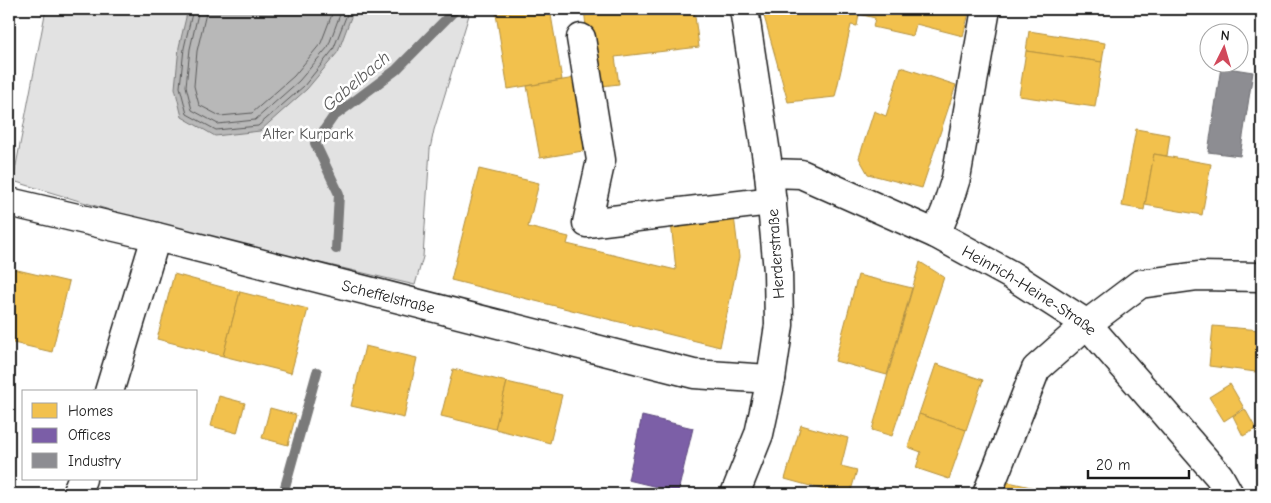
<svg xmlns="http://www.w3.org/2000/svg" width="1271" height="503" font-family="'Comic Neue',sans-serif">
	<rect width="100%" height="100%" fill="#fff"/>
	<filter id="ink" filterUnits="userSpaceOnUse"><feTurbulence type="fractalNoise" baseFrequency=".02" numOctaves="2"/><feDisplacementMap in="SourceGraphic" scale="10" xChannelSelector="R" yChannelSelector="G"/><feConvolveMatrix kernelMatrix="1 2 1 2 8 2 1 2 1" color-interpolation-filters="sRGB"/></filter>
	<g filter="url(#ink)">
		<path fill="#e2e2e2" stroke="#7f7f7f" d="M 46,9 L 464,9 L 469,15 L 434,130 L 430,149 L 423,257 L 415,285 L 166,227 L 13,181 Z"/>
		<path fill="#b8b8b8" stroke="#7a7a7a" d="M 188,9 L 354,9 L 338,52 L 307,89 L 260,131 L 215,136 L 182,117 L 175,88 L 179,47 Z"/>
		<g fill="#f2c14e" stroke="#b2903f">
			<path d="M 527,9 L 550,9 L 562,80 L 508,89 L 496,14 Z"/>
			<path d="M 584,9 L 694,9 L 699,47 L 615,57 L 619,84 L 593,87 Z"/>
			<path d="M 762,9 L 860,9 L 857,26 L 851,25 L 835,97 L 788,102 Z"/>
			<path d="M 860,9 L 970,9 L 963,36 L 916,24 L 913,36 L 873,27 L 875,18 L 859,14 Z"/>
			<path d="M 1029,31 L 1105,43 L 1102,62 L 1026,51 Z"/>
			<path d="M 1026,51 L 1102,62 L 1095,107 L 1019,96 Z"/>
			<path d="M 901,67 L 956,85 L 922,188 L 868,174 L 859,158 L 874,111 L 886,116 Z"/>
			<path d="M 575,78 L 589,150 L 540,158 L 527,86 Z"/>
			<path d="M 1136,129 L 1170,135 L 1167,156 L 1154,154 L 1144,210 L 1122,206 Z"/>
			<path d="M 1154,154 L 1211,164 L 1202,215 L 1145,205 Z"/>
			<path d="M 479,169 L 539,183 L 528,227 L 569,237 L 567,244 L 676,270 L 671,222 L 734,216 L 739,257 L 720,347 L 451,280 Z"/>
			<path d="M 920,262 L 944,277 L 892,436 L 872,430 Z"/>
			<path d="M 9,268 L 69,282 L 52,352 L 9,342 Z"/>
			<path d="M 174,274 L 240,292 L 223,356 L 157,339 Z"/>
			<path d="M 858,275 L 912,288 L 887,375 L 835,361 Z"/>
			<path d="M 240,292 L 308,309 L 291,373 L 223,356 Z"/>
			<path d="M 1213,326 L 1261,330 L 1256,372 L 1209,366 Z"/>
			<path d="M 365,346 L 417,358 L 404,418 L 351,406 Z"/>
			<path d="M 936,364 L 983,380 L 966,430 L 919,414 Z"/>
			<path d="M 453,369 L 507,382 L 495,429 L 441,416 Z"/>
			<path d="M 507,382 L 562,395 L 550,443 L 495,429 Z"/>
			<path d="M 1230,384 L 1244,408 L 1224,421 L 1209,397 Z"/>
			<path d="M 219,396 L 245,403 L 237,433 L 211,426 Z"/>
			<path d="M 270,408 L 296,415 L 288,445 L 262,438 Z"/>
			<path d="M 1245,409 L 1256,429 L 1243,436 L 1233,416 Z"/>
			<path d="M 919,414 L 966,430 L 949,479 L 916,468 L 921,452 L 908,447 Z"/>
			<path d="M 801,425 L 848,438 L 841,466 L 857,470 L 850,494 L 839,494 L 785,479 Z"/>
			<path d="M 1004,481 L 1062,494 L 1001,494 Z"/>
			<path d="M 602,491 L 614,494 L 601,494 Z"/>
		</g>
		<path fill="#7b5ea7" stroke="#5e4a7d" d="M 642,416 L 693,428 L 678,492 L 628,480 Z"/>
		<path fill="#8d8d92" stroke="#6b6b6f" d="M 1221,67 L 1253,72 L 1240,156 L 1208,152 Z"/>
		<g fill="none" stroke-linecap="round" stroke-linejoin="round">
			<g stroke="#5a5a5a" stroke-width="1">
				<path d="M 193,9 L 184,48 L 180,87 L 187,114 L 216,130 L 258,126 L 304,86 L 333,50 L 349,9"/>
				<path d="M 199,9 L 190,49 L 186,86 L 192,110 L 218,124 L 255,120 L 299,81 L 328,47 L 342,9"/>
				<path d="M 207,9 L 197,51 L 194,86 L 199,105 L 220,116 L 252,113 L 294,76 L 321,43 L 334,9"/>
			</g>
			<g stroke="#7a7a7a" stroke-width="10">
				<path d="M 336,249 L 339,194 L 315,143 L 333,117 L 396,70 L 456,9"/>
				<path d="M 283,494 L 317,372"/>
			</g>
			<g stroke="#1c1c1c" stroke-width="31">
				<g id="minor">
					<path d="M 581,38 L 601,160 L 587,223 L 772,201"/>
					<path id="s1" d="M 769,173 L 801,174 L 936,234 L 1011,275 L 1087,324 L 1219,476 L 1229,494"/>
					<path id="s2" d="M 9,202 L 145,234 L 694,374 L 771,379"/>
					<path d="M 936,234 L 946,210 L 956,178 L 986,9"/>
					<path d="M 109,392 L 156,237"/>
					<path d="M 76,494 L 82,479"/>
					<path d="M 735,494 L 759,434 L 771,379 L 779,325 L 778,271 L 769,173 L 744,9"/>
					<path d="M 987,494 L 1036,369 L 1087,324 L 1140,284 L 1198,276 L 1262,277"/>
				</g>
			</g>
			<use href="#minor" stroke="#fff" stroke-width="28"/>
		</g>
	</g>
	<g text-anchor="middle" stroke-width="5" stroke-linejoin="round" paint-order="stroke">
		<g font-size="16" fill="#575757" stroke="#fff">
			<text x="308" y="139">Alter Kurpark</text>
		</g>
		<g font-size="16" fill="#1c1c1c" stroke="#fff">
			<text transform="translate(775 254) rotate(-94)" y="6">Herderstraße</text>
			<text dy="6" stroke="none"><textPath href="#s1" startOffset="289">Heinrich-Heine-Straße</textPath></text>
			<text dy="6" stroke="none"><textPath href="#s2" startOffset="391">Scheffelstraße</textPath></text>
		</g>
		<g font-size="18" font-style="italic" fill="#5a5a5a" stroke="#fff">
			<text transform="translate(356 81) rotate(-40)" y="6">Gabelbach</text>
		</g>
	</g>
	<rect width="1271" height="503" fill="none" stroke="#fff" stroke-width="30"/>
	<rect x="15" y="15" width="1241" height="473" fill="none" stroke="#1c1c1c" stroke-width="2" filter="url(#ink)"/>
	<rect x="22" y="390" width="175" height="90" fill="#ffffff" stroke="#a4a4a4"/>
	<rect x="32" y="403" width="25" height="15" fill="#f2c14e" stroke="#a4a4a4"/>
	<text x="68" y="416" font-size="15" fill="#1c1c1c">Homes</text>
	<rect x="32" y="428" width="25" height="15" fill="#7b5ea7" stroke="#a4a4a4"/>
	<text x="68" y="440" font-size="15" fill="#1c1c1c">Offices</text>
	<rect x="32" y="453" width="25" height="15" fill="#8d8d92" stroke="#a4a4a4"/>
	<text x="68" y="466" font-size="15" fill="#1c1c1c">Industry</text>
	<g transform="translate(1224 48) rotate(5)"><circle r="24" fill="#ffffff" stroke="#a4a4a4"/>
	<path d="M0-4L9 19L0 12L-9 19Z" fill="#d1495b"/>
	<text y="-8" font-size="14" font-weight="bold" text-anchor="middle" fill="#1c1c1c">N</text>
	</g>
	<path d="M1088 470v8h101v-8" fill="none" stroke="#1c1c1c" stroke-width="2.5"/>
	<text x="1096" y="470" font-size="15" fill="#1c1c1c" stroke="#ffffff" stroke-width="4" paint-order="stroke">20 m</text>
</svg>
